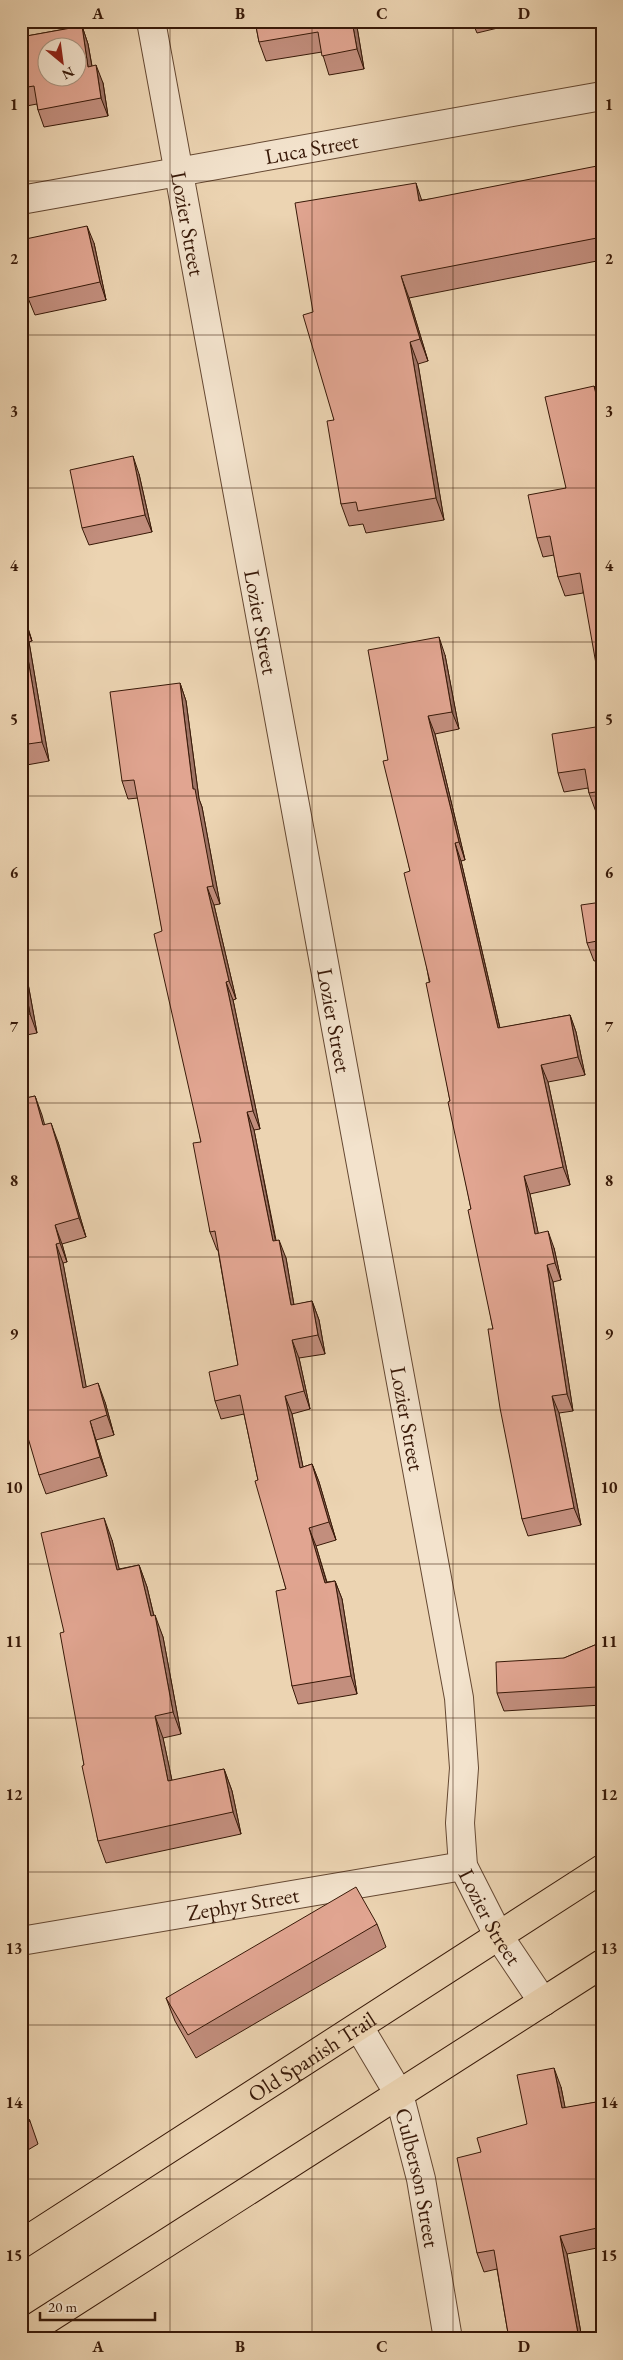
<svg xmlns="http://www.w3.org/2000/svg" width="623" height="2360" font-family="'EB Garamond',serif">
	<rect width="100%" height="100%" fill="#ecd4b2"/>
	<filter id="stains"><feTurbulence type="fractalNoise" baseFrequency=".004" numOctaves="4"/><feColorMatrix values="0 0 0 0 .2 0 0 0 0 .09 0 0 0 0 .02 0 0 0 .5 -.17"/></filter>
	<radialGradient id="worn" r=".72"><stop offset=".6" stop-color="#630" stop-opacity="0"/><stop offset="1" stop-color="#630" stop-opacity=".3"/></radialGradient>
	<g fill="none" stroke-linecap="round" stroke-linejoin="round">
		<g stroke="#654832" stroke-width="30">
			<g id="minor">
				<path id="s1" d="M 151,21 L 459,1698 L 464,1768 L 460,1823 L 463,1866 L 498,1935 L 543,2002"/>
				<path id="s2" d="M 21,200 L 602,96"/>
				<path id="s3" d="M 21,1941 L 463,1866"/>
				<path id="s4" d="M 359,2027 L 399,2094 L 421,2179 L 448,2339"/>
			</g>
		</g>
		<g stroke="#381908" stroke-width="30">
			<g id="major">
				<path id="s5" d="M 21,2244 L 602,1869"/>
				<path d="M 21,2336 L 602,1964"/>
			</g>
		</g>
		<use href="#minor" stroke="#f3e3cd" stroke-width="28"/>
		<use href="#major" stroke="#ecd4b2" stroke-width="28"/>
	</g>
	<g fill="#c28e7d" stroke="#381908">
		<path d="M 255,21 L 356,21 L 364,69 L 329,75 L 322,52 L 266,61 L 259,42 Z"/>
		<path d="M 472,21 L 527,21 L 477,33 Z"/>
		<path d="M 82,26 L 88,44 L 92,66 L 103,83 L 108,116 L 44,127 L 38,110 L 37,104 L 21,107 L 21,37 Z"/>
		<path d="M 602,180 L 602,260 L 409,298 L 428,361 L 418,364 L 444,520 L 366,533 L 363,524 L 349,526 L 341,504 L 334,420 L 313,312 L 422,200 Z"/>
		<path d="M 94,243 L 106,300 L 35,315 L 28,298 Z"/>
		<path d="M 594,386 L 601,404 L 583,593 L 565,596 L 558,577 L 554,555 L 543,557 L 537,538 L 566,488 Z"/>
		<path d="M 139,474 L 152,532 L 89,545 L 82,528 Z"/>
		<path d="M 21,606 L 32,641 L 29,642 L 49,761 L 21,766 Z"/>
		<path d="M 445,655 L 459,729 L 435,734 L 465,860 L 461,861 L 500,1028 L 570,1015 L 576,1032 L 585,1075 L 548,1082 L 570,1185 L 530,1194 L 538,1233 L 554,1248 L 561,1280 L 553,1282 L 573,1411 L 559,1413 L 581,1525 L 528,1536 L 522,1519 L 493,1329 L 471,1209 L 450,1101 L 410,871 L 388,760 Z"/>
		<path d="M 180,683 L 186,701 L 199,799 L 202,807 L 220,904 L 214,905 L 236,999 L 233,1000 L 260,1129 L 254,1130 L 276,1240 L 286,1258 L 294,1305 L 312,1301 L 319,1320 L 325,1354 L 299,1358 L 310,1409 L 292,1414 L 303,1467 L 312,1464 L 319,1482 L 336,1540 L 316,1546 L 327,1582 L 335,1581 L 342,1599 L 357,1694 L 298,1704 L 292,1686 L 286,1589 L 258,1480 L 244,1414 L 221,1419 L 215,1401 L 238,1365 L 218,1250 L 217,1250 L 210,1232 L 201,1142 L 138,798 L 128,799 L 122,781 Z"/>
		<path d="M 602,726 L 602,811 L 596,812 L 589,793 L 588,788 L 564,792 L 558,773 Z"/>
		<path d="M 602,902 L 602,960 L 594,961 L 587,943 Z"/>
		<path d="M 21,945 L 37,1033 L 21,1036 Z"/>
		<path d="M 35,1096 L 44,1125 L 58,1142 L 86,1237 L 62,1244 L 67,1262 L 63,1263 L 86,1387 L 105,1402 L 114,1435 L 96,1440 L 107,1476 L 46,1494 L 39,1475 L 25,1405 L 23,1099 Z"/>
		<path d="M 112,1540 L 119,1569 L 139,1565 L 147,1587 L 154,1616 L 163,1637 L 181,1734 L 163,1738 L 172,1781 L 224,1769 L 232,1791 L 241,1834 L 106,1863 L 98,1841 L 84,1765 L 64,1632 Z"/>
		<path d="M 602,1642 L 602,1705 L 504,1711 L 497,1693 L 564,1658 Z"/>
		<path d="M 377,1924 L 386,1947 L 196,2058 L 175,2021 L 166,1998 Z"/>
		<path d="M 561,2087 L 565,2108 L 602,2101 L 602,2247 L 567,2254 L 582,2339 L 509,2339 L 497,2269 L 484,2272 L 477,2253 L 481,2152 L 527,2124 Z"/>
		<path d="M 21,2106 L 30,2121 L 38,2144 L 21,2154 Z"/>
	</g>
	<g fill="#9e7466" stroke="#381908">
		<path d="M 352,21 L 356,21 L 364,69 L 357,49 Z"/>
		<path d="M 82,26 L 88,44 L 95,84 L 88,67 Z"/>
		<path d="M 96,65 L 103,83 L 108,116 L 101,98 Z"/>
		<path d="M 597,166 L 602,180 L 602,191 Z"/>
		<path d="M 416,183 L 423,204 L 419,201 Z"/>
		<path d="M 87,226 L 94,243 L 106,300 L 100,282 Z"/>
		<path d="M 401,276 L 409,298 L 428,361 L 420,339 Z"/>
		<path d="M 410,342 L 418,364 L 444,520 L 436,498 Z"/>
		<path d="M 594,386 L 601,404 L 602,408 L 602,418 Z"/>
		<path d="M 133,456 L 139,474 L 152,532 L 145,515 Z"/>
		<path d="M 21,606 L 32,641 L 25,622 L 21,610 Z"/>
		<path d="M 22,623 L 29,642 L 49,761 L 42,742 Z"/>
		<path d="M 439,637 L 445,655 L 459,729 L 452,712 Z"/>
		<path d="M 180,683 L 186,701 L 199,799 L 202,807 L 220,904 L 213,886 L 193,789 Z"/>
		<path d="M 428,716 L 435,734 L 465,860 L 459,842 Z"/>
		<path d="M 455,843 L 461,861 L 504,1046 L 498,1028 Z"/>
		<path d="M 207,887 L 214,905 L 236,999 L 229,981 Z"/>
		<path d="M 21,945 L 37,1033 L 30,1014 L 21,964 Z"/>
		<path d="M 226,982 L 233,1000 L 260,1129 L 253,1111 Z"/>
		<path d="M 570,1015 L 576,1032 L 585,1075 L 578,1057 Z"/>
		<path d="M 541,1065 L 548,1082 L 570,1185 L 563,1167 Z"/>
		<path d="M 35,1096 L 42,1115 L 50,1144 L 43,1125 Z"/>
		<path d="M 247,1112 L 254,1130 L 279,1259 L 273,1241 Z"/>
		<path d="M 51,1123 L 58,1142 L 86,1237 L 79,1218 Z"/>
		<path d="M 524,1176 L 530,1194 L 542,1251 L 535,1234 Z"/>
		<path d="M 55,1225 L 62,1244 L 67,1262 L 60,1243 Z"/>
		<path d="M 548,1231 L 554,1248 L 561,1280 L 555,1263 Z"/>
		<path d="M 279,1240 L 286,1258 L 297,1323 L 291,1305 Z"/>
		<path d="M 56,1244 L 63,1263 L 90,1407 L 83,1388 Z"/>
		<path d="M 547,1265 L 553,1282 L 573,1411 L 567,1394 Z"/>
		<path d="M 312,1301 L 319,1320 L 325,1354 L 318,1335 Z"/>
		<path d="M 292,1340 L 299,1358 L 310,1409 L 304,1391 Z"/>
		<path d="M 98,1383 L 105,1402 L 114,1435 L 107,1415 Z"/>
		<path d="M 285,1396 L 292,1414 L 307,1486 L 300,1468 Z"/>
		<path d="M 552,1396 L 559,1413 L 581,1525 L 574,1508 Z"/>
		<path d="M 90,1421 L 96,1440 L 107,1476 L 100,1457 Z"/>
		<path d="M 312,1464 L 319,1482 L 336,1540 L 329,1522 Z"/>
		<path d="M 104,1518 L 112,1540 L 125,1592 L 117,1570 Z"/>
		<path d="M 309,1528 L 316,1546 L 332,1601 L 325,1583 Z"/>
		<path d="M 139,1565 L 147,1587 L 159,1638 L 151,1616 Z"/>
		<path d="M 335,1581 L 342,1599 L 357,1694 L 351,1676 Z"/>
		<path d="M 155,1615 L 163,1637 L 181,1734 L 173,1712 Z"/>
		<path d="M 155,1716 L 163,1738 L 177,1804 L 168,1781 Z"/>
		<path d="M 224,1769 L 232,1791 L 241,1834 L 233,1812 Z"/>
		<path d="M 554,2068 L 561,2087 L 569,2127 L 562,2108 Z"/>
		<path d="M 560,2236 L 567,2254 L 582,2339 L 579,2339 Z"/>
	</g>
	<g fill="#e1a591" stroke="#381908" fill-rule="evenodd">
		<path d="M 255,21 L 352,21 L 357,49 L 322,56 L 318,32 L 259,42 Z"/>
		<path d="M 82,26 L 88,67 L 96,65 L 101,98 L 38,110 L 34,86 L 21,88 L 21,37 ZM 48,48 L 78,48 L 78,78 L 48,78 Z"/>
		<path d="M 597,166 L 602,191 L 602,237 L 401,276 L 420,339 L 410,342 L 436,498 L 358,511 L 356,502 L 341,504 L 327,421 L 334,420 L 303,315 L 313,312 L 295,203 L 416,183 L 419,201 Z"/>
		<path d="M 87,226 L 100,282 L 28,298 L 21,265 L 21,240 Z"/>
		<path d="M 594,386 L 602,418 L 602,698 L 580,573 L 558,577 L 550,536 L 537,538 L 528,495 L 566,488 L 545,397 Z"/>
		<path d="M 133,456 L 145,515 L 82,528 L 70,470 Z"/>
		<path d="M 21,610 L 25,622 L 22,623 L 42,742 L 21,745 Z"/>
		<path d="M 439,637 L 452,712 L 428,716 L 459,842 L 455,843 L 498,1028 L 570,1015 L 578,1057 L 541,1065 L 563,1167 L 524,1176 L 535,1234 L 548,1231 L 555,1263 L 547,1265 L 567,1394 L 552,1396 L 574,1508 L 522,1519 L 500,1408 L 488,1329 L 493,1329 L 468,1210 L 471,1209 L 448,1102 L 450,1101 L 426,983 L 430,982 L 404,873 L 410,871 L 383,761 L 388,760 L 368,650 Z"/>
		<path d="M 180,683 L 193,789 L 195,789 L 213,886 L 207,887 L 229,981 L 226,982 L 253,1111 L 247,1112 L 273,1241 L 279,1240 L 291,1305 L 312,1301 L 318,1335 L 292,1340 L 304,1391 L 285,1396 L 300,1468 L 312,1464 L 329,1522 L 309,1528 L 325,1583 L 335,1581 L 351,1676 L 292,1686 L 276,1591 L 286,1589 L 255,1481 L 258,1480 L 240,1395 L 215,1401 L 209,1372 L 238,1365 L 215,1231 L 210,1232 L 193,1143 L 201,1142 L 154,934 L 162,931 L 134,780 L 122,781 L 110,692 Z"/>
		<path d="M 602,726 L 602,791 L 589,793 L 585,769 L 558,773 L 552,734 Z"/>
		<path d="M 602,902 L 602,940 L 587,943 L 581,905 Z"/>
		<path d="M 21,964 L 30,1014 L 21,1016 Z"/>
		<path d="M 35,1096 L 43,1125 L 51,1123 L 79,1218 L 55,1225 L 60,1243 L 56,1244 L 83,1388 L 98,1383 L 107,1415 L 90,1421 L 100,1457 L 39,1475 L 21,1414 L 21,1406 L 25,1405 L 21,1385 L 21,1099 Z"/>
		<path d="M 104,1518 L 117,1570 L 139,1565 L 151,1616 L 155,1615 L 173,1712 L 155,1716 L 168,1781 L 224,1769 L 233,1812 L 98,1841 L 82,1766 L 84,1765 L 60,1633 L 64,1632 L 41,1533 Z"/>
		<path d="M 602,1642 L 602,1699 L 597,1687 L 497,1693 L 496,1662 L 564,1658 Z"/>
		<path d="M 356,1887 L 377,1924 L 188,2035 L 166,1998 Z"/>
		<path d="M 554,2068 L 562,2108 L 602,2101 L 602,2227 L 560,2236 L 579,2339 L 509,2339 L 494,2250 L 477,2253 L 457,2158 L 481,2152 L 477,2138 L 527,2124 L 517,2075 Z"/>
		<path d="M 21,2106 L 30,2121 L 21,2126 Z"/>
		<path d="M 602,2337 L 602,2339 L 594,2339 Z"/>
	</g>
	<path fill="none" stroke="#381908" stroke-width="1" stroke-opacity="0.55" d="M 170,21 L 170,2339M 312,21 L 312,2339M 453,21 L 453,2339M 21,181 L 602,181M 21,335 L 602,335M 21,488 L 602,488M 21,642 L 602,642M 21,796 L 602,796M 21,950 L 602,950M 21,1103 L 602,1103M 21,1257 L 602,1257M 21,1410 L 602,1410M 21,1564 L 602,1564M 21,1718 L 602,1718M 21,1872 L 602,1872M 21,2025 L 602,2025M 21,2179 L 602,2179"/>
	<g text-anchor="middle" stroke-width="4" stroke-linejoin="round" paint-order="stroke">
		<g font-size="22" fill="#381908" stroke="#f3e3cd">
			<text dy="8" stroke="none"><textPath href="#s2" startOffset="295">Luca Street</textPath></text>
			<text dy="8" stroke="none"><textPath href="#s1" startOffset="206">Lozier Street</textPath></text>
			<text dy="8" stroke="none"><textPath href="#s1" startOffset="611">Lozier Street</textPath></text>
			<text dy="8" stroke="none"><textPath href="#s1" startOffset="1016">Lozier Street</textPath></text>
			<text dy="8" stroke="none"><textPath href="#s1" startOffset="1421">Lozier Street</textPath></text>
			<text dy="8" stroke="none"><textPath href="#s3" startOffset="225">Zephyr Street</textPath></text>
			<text dy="8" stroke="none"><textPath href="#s1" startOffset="1931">Lozier Street</textPath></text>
			<text dy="8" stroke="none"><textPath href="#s5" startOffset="346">Old Spanish Trail</textPath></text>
			<text dy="8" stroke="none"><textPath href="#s4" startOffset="164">Culberson Street</textPath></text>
		</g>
	</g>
	<rect width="623" height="2360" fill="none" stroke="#ecd4b2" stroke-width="55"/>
	<g transform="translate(62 62) rotate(151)"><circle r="24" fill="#f3e3cd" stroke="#a8927e"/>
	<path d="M0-4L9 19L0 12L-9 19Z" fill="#8f2418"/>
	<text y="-8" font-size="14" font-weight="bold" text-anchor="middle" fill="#381908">N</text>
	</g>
	<path d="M40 2312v8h115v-8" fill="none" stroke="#381908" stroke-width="2.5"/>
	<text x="48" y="2312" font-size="15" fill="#381908" stroke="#f3e3cd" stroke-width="4" paint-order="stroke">20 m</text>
	<rect x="28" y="28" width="568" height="2304" fill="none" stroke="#381908" stroke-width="2"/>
	<g font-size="16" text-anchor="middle" font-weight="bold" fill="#381908">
		<text x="98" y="19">A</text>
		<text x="240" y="19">B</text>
		<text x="382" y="19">C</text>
		<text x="524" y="19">D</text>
		<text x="14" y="110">1</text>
		<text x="609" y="110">1</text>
		<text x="14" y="264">2</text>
		<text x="609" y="264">2</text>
		<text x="14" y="417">3</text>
		<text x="609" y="417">3</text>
		<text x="14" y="571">4</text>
		<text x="609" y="571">4</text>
		<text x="14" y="725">5</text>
		<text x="609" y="725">5</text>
		<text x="14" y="878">6</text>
		<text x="609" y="878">6</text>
		<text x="14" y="1032">7</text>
		<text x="609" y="1032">7</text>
		<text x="14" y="1186">8</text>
		<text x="609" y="1186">8</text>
		<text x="14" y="1339">9</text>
		<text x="609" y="1339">9</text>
		<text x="14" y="1493">10</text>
		<text x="609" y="1493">10</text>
		<text x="14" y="1647">11</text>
		<text x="609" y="1647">11</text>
		<text x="14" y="1800">12</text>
		<text x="609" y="1800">12</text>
		<text x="14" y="1954">13</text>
		<text x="609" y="1954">13</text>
		<text x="14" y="2108">14</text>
		<text x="609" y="2108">14</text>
		<text x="14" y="2261">15</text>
		<text x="609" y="2261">15</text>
		<text x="98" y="2352">A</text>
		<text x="240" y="2352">B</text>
		<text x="382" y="2352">C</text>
		<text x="524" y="2352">D</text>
	</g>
	<rect width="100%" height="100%" filter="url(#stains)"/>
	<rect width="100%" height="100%" fill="url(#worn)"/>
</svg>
